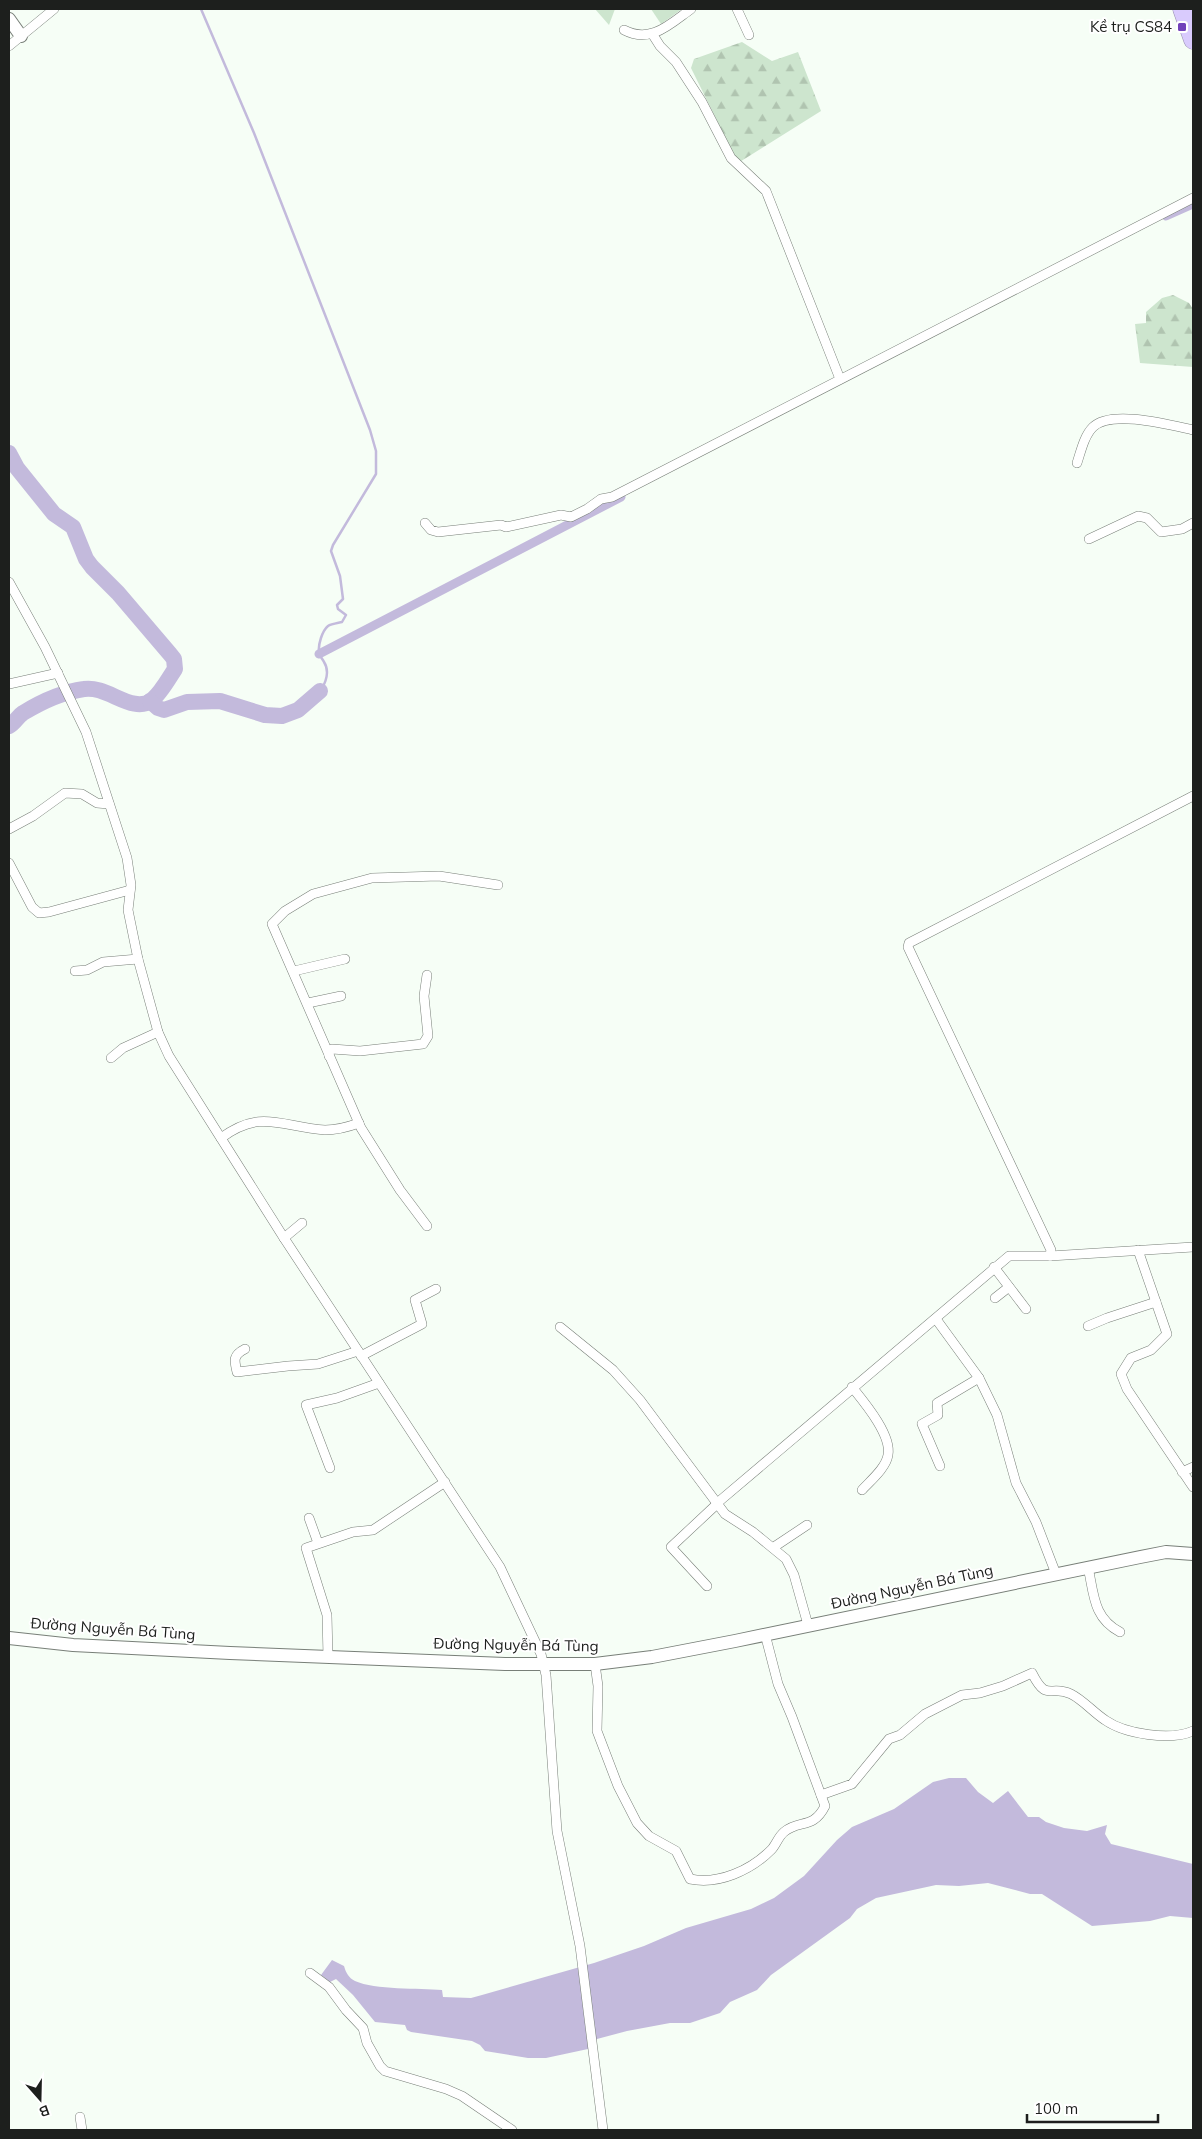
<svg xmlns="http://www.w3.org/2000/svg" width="1202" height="2139" font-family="Mulish,sans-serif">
	<defs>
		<pattern id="forest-firs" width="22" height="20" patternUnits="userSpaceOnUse" patternTransform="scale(1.25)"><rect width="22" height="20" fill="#cde5ce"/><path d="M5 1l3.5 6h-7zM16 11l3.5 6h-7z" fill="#b0c4b0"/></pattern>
	</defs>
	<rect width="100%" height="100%" fill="#f6fef6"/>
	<g fill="url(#forest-firs)">
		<path d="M 595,9 L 615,9 L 609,25 Z"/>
		<path d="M 651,9 L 682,9 L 661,24 Z"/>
		<path d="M 742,42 L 772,61 L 798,52 L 821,111 L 738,163 L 691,68 L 694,59 Z"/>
		<path d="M 1173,295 L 1189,303 L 1193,309 L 1193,367 L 1140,363 L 1135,324 L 1146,323 L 1146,312 L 1162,298 Z"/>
	</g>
	<path fill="#c3badc" d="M 949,1778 L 966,1778 L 978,1792 L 993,1803 L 1008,1791 L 1028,1817 L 1039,1817 L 1046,1822 L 1064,1828 L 1087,1831 L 1107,1825 L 1105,1834 L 1111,1844 L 1193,1864 L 1193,1918 L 1170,1916 L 1150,1921 L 1092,1926 L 1042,1894 L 1030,1894 L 988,1883 L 959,1886 L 936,1885 L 876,1898 L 857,1909 L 850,1918 L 771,1975 L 757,1990 L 730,2002 L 720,2013 L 690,2023 L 670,2023 L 627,2031 L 597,2039 L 588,2049 L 546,2058 L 528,2058 L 485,2051 L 480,2045 L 472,2041 L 411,2032 L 407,2030 L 405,2025 L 375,2022 L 353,1995 L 336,1979 L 330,1982 L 321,1975 L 332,1960 L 344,1966 C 346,1973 349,1978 355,1981 C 375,1990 419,1988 442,1990 L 443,1997 L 471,1998 L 482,1995 L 594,1963 L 644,1946 L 686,1928 L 751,1909 L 774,1898 L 804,1876 L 837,1840 L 852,1827 L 894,1809 L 933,1782 Z"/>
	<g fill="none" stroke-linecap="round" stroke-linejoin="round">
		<path stroke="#c3badc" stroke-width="2.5" d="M 201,9 L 254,133 L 370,430 L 376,451 L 376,474 L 333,545 L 331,551 L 340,576 L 343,599 L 337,605 L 338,609 L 346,615 L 342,622 C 338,623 331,624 328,626 C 322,631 318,645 319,652 C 319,656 322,658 324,662 C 330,671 326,683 320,691"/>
		<g stroke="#c3badc" stroke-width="9">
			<path d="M 1166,216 L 1193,204"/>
			<path d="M 319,654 L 621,497"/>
		</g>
		<g stroke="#c3badc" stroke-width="16">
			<path d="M 9,453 L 17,468 L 54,514 L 73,527 L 86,559 L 92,567 L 118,593 L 170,654 L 174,659 L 175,669 C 169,678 161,693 152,700 C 133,715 107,685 84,689 C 62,692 41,702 23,713 C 17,717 15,723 9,726"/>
			<path d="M 150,701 L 158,708 L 164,710 L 187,702 L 220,701 L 265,715 L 282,716 L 298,710 L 320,691"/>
		</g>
		<g stroke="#787f78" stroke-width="10">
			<g id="street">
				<path d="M 737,9 L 749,35"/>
				<path d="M 624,30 C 651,44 670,24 691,9"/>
				<path d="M 653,35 L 660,46 L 676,62 L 702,102 L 731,158 L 766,191 L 840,379"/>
				<path d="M 9,46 L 54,9"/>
				<path d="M 1077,463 C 1081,451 1084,436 1093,427 C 1111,409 1170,425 1193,430"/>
				<path d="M 425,523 L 431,530 L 438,532 L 501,525 L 506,527 L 561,515 L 571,517 L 587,509 L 601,499 L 612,497 L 1193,198"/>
				<path d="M 1089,539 L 1138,516 L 1147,518 L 1161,532 L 1182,529 L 1193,523"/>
				<path d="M 9,582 L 45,647 L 86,732 L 127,858 L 131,885 L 128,910 L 138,959 L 158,1032 L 169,1056 L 284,1238 L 500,1567 L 541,1654 L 546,1675 L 557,1831 L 580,1946 L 603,2130"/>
				<path d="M 9,684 L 58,673"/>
				<path d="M 9,829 L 33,816 L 65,793 L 82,794 L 97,803 L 109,804"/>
				<path d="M 9,863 L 32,907 L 39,913 L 49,912 L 130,890"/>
				<path d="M 75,971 L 87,970 L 103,962 L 138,959"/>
				<path d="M 294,971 L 345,959"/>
				<path d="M 308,1003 L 341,996"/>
				<path d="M 329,1056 L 329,1052 L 332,1049 L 360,1051 L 423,1044 L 428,1036 L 424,996 L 427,975"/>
				<path d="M 111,1058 L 123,1048 L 158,1032"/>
				<path d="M 221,1138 C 262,1108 281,1127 325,1130 C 336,1130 348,1127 359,1123"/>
				<path d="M 427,1226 L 400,1190 L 361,1128 L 272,924 L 285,911 L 313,894 L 372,878 L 439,876 L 498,885"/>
				<path d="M 284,1238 L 302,1223"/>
				<path d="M 1138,1250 L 1167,1334 L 1151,1350 L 1131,1358 L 1121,1374 L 1127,1389 L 1193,1487"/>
				<path d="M 1050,1256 L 1051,1250 L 908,947 L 909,943 L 1193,796"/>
				<path d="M 994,1267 L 1026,1309"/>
				<path d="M 995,1298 L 1009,1287"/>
				<path d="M 936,1319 L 979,1378 L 997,1415 L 1016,1483 L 1036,1522 L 1056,1574"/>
				<path d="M 1088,1326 L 1107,1318 L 1156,1302"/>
				<path d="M 560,1327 L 613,1370 L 640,1400 L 725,1514 L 753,1532 L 786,1559 L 794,1575 L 808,1625"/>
				<path d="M 245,1349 C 233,1355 234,1360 237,1372 L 288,1366 L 318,1364 L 358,1351"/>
				<path d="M 361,1356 L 422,1324 L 415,1300 L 436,1289"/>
				<path d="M 852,1387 C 864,1402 892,1435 888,1455 C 886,1468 870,1481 862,1490"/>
				<path d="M 940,1466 L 922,1424 L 938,1415 L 937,1403 L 979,1378"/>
				<path d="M 330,1468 L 306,1405 L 337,1398 L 379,1383"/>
				<path d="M 1182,1472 L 1193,1467"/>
				<path d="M 716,1504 L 1009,1256 L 1050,1256 L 1193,1247"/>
				<path d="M 309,1518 L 318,1543"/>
				<path d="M 774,1547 L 807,1525"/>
				<path d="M 1088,1567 C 1094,1594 1093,1618 1120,1632"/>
				<path d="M 707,1586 L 671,1547 L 717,1504"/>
				<path d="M 328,1657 L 327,1615 L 306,1548 L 353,1532 L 373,1530 L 445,1482"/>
				<path d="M 595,1664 L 598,1686 L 597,1731 L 618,1786 L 637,1823 L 649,1836 L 676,1851 L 690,1879 C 719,1885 751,1870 771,1850 C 776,1845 778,1837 784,1832 C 799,1819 813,1830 825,1806 L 792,1717 L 778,1684 L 765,1634"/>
				<path d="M 821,1795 L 852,1784 L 889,1739 L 900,1735 L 925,1714 L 962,1695 L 980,1693 L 1003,1686 L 1032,1673 C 1047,1703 1050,1684 1071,1694 C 1083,1700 1093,1712 1105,1720 C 1125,1734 1170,1741 1193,1731"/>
				<path d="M 310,1973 L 329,1987 L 346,2010 L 363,2028 L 367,2043 L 380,2066 L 385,2071 L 446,2089 L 462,2096 L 512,2130"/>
				<path d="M 80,2117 L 82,2130"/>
			</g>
		</g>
		<g stroke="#787f78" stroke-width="14">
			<g id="secondary">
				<path d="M 9,19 L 21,36"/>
				<path d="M 9,1638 L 73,1645 L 230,1653 L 505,1664 L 595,1664 L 652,1657 L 735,1641 L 1140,1557 L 1166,1552 L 1193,1554"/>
			</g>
		</g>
		<g stroke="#978faf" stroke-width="19">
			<path id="highway" d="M 1182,9 L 1193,40"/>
		</g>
		<use href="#street" stroke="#fff" stroke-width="9"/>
		<use href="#secondary" stroke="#fff" stroke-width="12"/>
		<use href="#highway" stroke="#d9cbfd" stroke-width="18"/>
	</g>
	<rect fill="#7242ba" stroke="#fff" stroke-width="2" x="1177" y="22" width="10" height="10" rx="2.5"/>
	<g text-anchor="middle" stroke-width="4" stroke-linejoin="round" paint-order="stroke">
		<g font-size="15" fill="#1d1f1d" stroke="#fff" text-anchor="end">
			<text x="1172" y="32">Kề trụ CS84</text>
		</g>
		<g font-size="15" fill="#1d1f1d" stroke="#fff">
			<text transform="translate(912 1587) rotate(-12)" y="5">Đường Nguyễn Bá Tùng</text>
			<text transform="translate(113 1629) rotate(4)" y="5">Đường Nguyễn Bá Tùng</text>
			<text transform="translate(516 1645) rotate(1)" y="5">Đường Nguyễn Bá Tùng</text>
		</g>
	</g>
	<rect width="1202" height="2139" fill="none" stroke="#1d1f1d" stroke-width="20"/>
	<g transform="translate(40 2099) rotate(160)" stroke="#ffffff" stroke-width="4" paint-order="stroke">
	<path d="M0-4L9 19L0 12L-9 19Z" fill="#1d1f1d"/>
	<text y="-8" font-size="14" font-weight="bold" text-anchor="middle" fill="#1d1f1d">B</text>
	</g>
	<path d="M1027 2114v8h131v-8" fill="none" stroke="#1d1f1d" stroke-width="2.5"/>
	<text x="1034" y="2114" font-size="15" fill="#1d1f1d" stroke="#ffffff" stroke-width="4" paint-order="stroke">100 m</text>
</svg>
